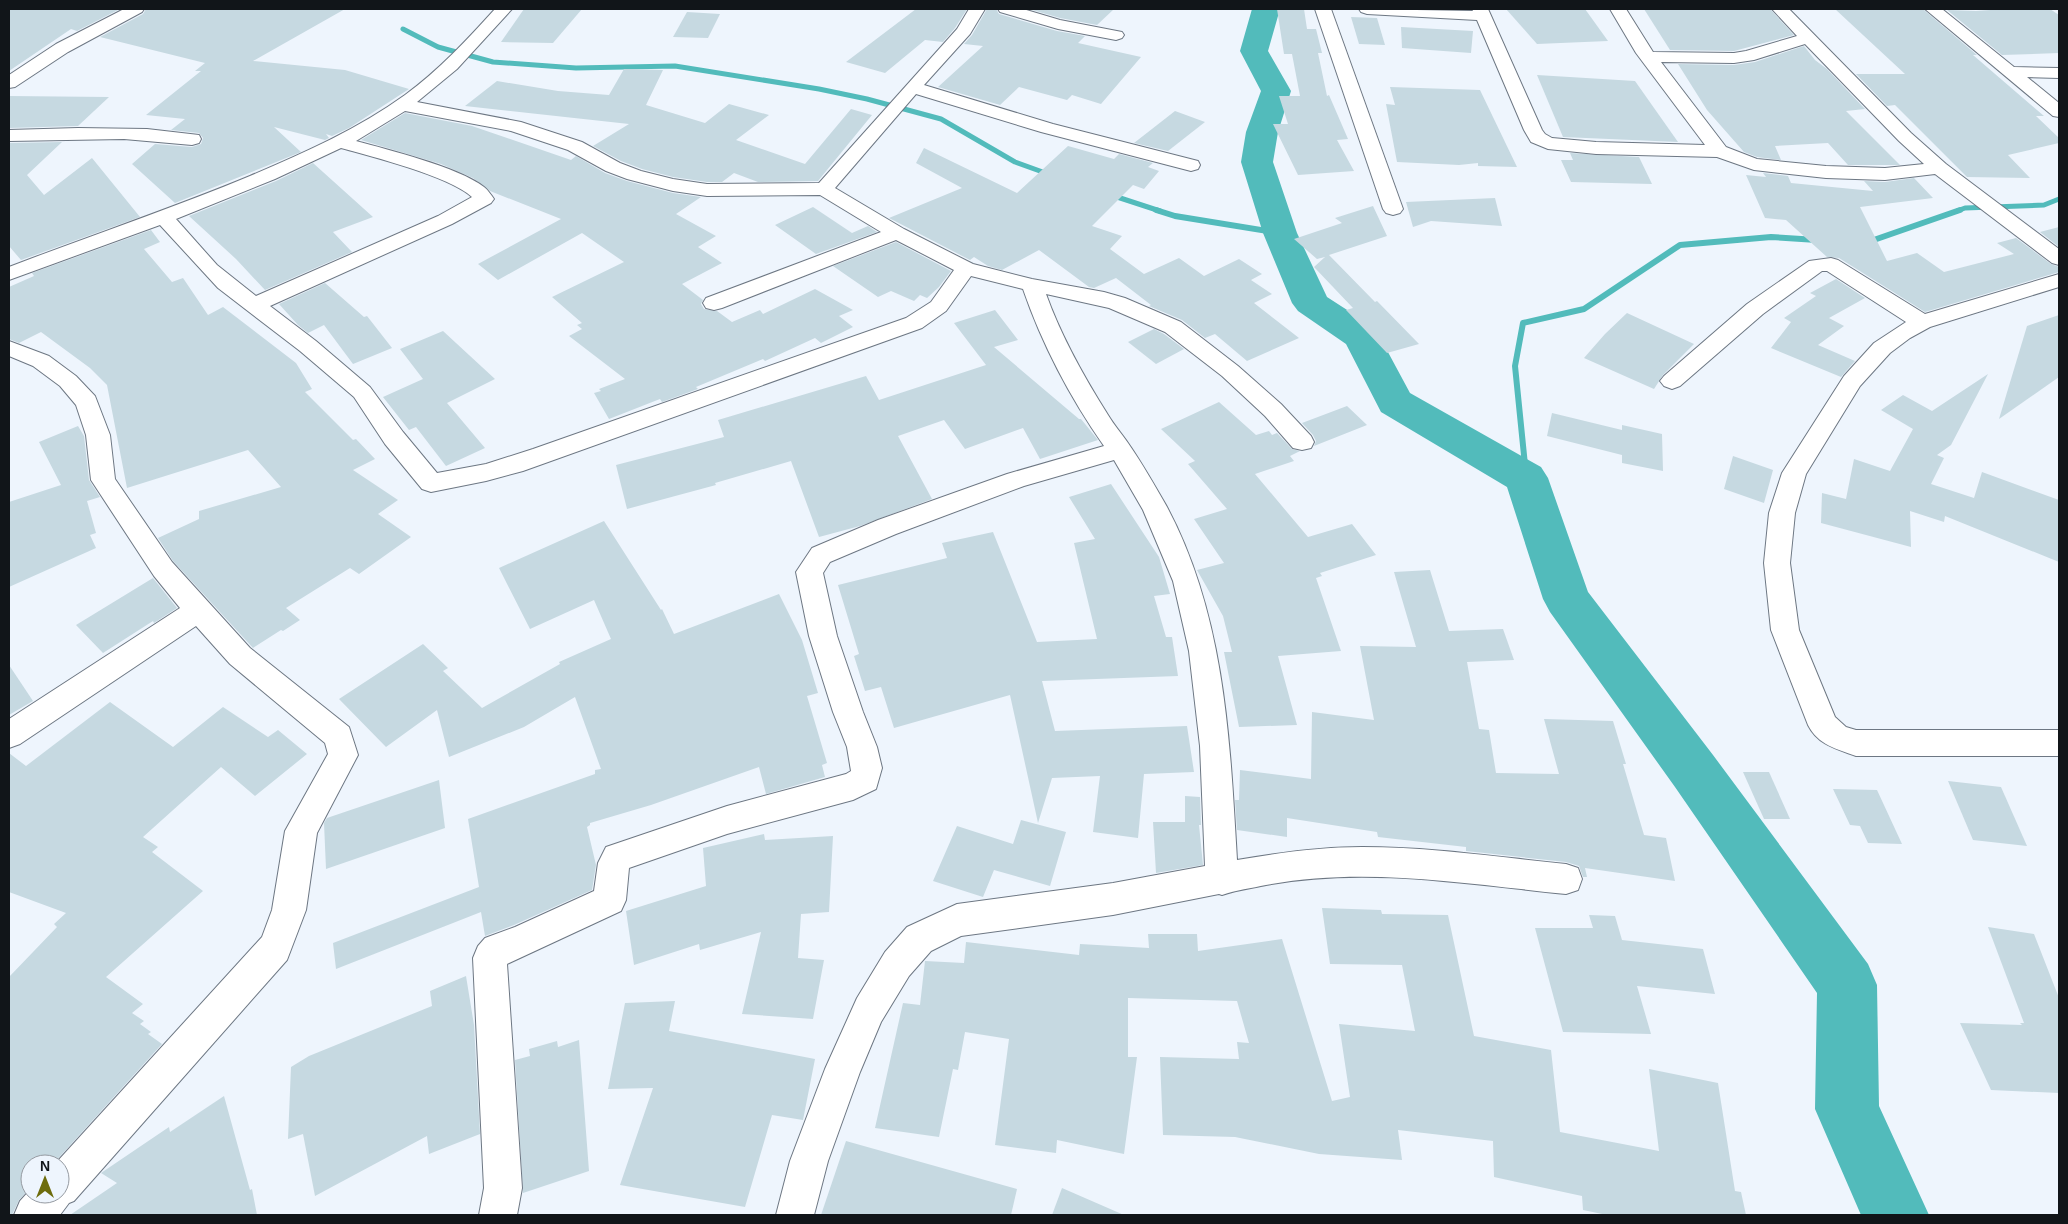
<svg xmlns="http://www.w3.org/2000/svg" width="2068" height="1224" font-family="Helvetica,sans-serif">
	<rect width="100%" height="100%" fill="#eef5fd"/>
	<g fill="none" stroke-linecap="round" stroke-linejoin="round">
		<g stroke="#52bbbb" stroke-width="5">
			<path d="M 403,29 L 438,47 L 493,62 L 576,68 L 675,66 L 819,89 L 867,99 L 941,119 L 1015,162 L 1051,175"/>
			<path d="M 1111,195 L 1160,211"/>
			<path d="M 1957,211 L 1965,208 L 2044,205 L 2059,199"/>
		</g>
		<g stroke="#52bbbb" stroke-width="6">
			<path d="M 1156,210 L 1175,216 L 1280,233"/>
			<path d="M 1868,242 L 1960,210"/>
			<path d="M 1526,475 L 1515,366 L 1523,323 L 1584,309 L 1680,245 L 1771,237 L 1817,240"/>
		</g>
		<path stroke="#52bbbb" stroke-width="8" d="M 1526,474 L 1526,478"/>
		<path fill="#52bbbb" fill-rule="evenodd" d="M 1252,9 L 1280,9 L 1268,51 L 1291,91 L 1278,132 L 1273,162 L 1297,233 L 1327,297 L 1375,328 L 1410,393 L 1541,467 L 1548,478 L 1588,592 L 1713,755 L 1868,964 L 1877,985 L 1879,1106 L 1929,1215 L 1861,1215 L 1815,1109 L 1817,993 L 1675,787 L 1550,612 L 1543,599 L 1507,487 L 1381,412 L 1346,344 L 1298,311 L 1292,303 L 1263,233 L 1241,162 L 1246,132 L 1261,91 L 1240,51 Z"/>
	</g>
	<g fill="#c6d9e1">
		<path d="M 9,9 L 120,9 L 77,31 L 71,29 L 9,71 Z"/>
		<path d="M 146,9 L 345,9 L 253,61 L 345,70 L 409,89 L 349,128 L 332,136 L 326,134 L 329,138 L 325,140 L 274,127 L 301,152 L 175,203 L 132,164 L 155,144 L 192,147 L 201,144 L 203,138 L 199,133 L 171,130 L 185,119 L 146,115 L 201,71 L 195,71 L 205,63 L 100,37 L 143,14 Z"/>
		<path d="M 524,9 L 582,9 L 553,43 L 501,42 Z"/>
		<path d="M 916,9 L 967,9 L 955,28 L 943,42 L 925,40 L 885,73 L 846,62 Z"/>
		<path d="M 987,9 L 996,9 L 999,14 L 1057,31 L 1085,36 L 1078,43 L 1141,57 L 1101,104 L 1072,95 L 1067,100 L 1019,87 L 1000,105 L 938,87 L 983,46 L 964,44 L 972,35 Z"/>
		<path d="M 1029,9 L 1114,9 L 1097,25 L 1060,18 Z"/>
		<path d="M 1277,9 L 1304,9 L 1307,29 L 1316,29 L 1322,53 L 1318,53 L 1327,96 L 1329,95 L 1348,139 L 1337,140 L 1354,171 L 1298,175 L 1273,124 L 1288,124 L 1279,96 L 1300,96 L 1292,54 L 1284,54 Z"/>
		<path d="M 1506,9 L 1585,9 L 1608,41 L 1537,44 Z"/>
		<path d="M 1644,9 L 1770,9 L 1794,35 L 1734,51 L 1670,50 Z"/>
		<path d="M 1835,9 L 1924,10 L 1977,55 L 1973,55 L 2044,116 L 2036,116 L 2059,138 L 2059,143 L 2008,155 L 2030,178 L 1967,177 L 1895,105 L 1887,106 L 1856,74 L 1905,74 Z"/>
		<path d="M 2005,9 L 2050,9 L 2059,15 L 2059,53 L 2002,55 L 1947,10 L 1976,11 Z"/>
		<path d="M 687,12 L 720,14 L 708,38 L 673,37 Z"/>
		<path d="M 1351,17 L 1377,18 L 1385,45 L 1359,44 Z"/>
		<path d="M 1401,27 L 1473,31 L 1471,53 L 1402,48 Z"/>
		<path d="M 1804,46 L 1815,60 L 1827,69 L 1865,109 L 1846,111 L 1900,165 L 1848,165 L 1828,143 L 1775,146 L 1781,160 L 1757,157 L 1744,152 L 1707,110 L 1678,64 L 1734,65 L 1755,62 Z"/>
		<path d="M 624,69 L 663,70 L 646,105 L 705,123 L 729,104 L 769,115 L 736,140 L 805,164 L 851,109 L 872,115 L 818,181 L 758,182 L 734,173 L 722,182 L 707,182 L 673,177 L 642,169 L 621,161 L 593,146 L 629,124 L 465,106 L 497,81 L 558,91 L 609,95 Z"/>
		<path d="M 1537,75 L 1635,81 L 1678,142 L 1563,137 Z"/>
		<path d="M 1390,87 L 1480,90 L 1517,167 L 1478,166 L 1478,163 L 1459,165 L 1397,162 L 1386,104 L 1395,105 Z"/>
		<path d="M 9,96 L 109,97 L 78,126 L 9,128 Z"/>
		<path d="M 1175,111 L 1205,122 L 1168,151 L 1134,143 Z"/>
		<path d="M 405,113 L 472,126 L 571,160 L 576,156 L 605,173 L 627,181 L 673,193 L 701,197 L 676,214 L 716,236 L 698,247 L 722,263 L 682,284 L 703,300 L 701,304 L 704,309 L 717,311 L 732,322 L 760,310 L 763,314 L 815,289 L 853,310 L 839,316 L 853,327 L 821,343 L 815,338 L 765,361 L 763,359 L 696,387 L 698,389 L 662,402 L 660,399 L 609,419 L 594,393 L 601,391 L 599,389 L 625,379 L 569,336 L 582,329 L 577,325 L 582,323 L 552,297 L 624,262 L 582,233 L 498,280 L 478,264 L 561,219 L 490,191 L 473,178 L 441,164 L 361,140 Z"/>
		<path d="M 62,142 L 27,175 L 44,195 L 92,158 L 140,217 L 21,260 L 9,246 L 9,143 Z"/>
		<path d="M 1068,146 L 1114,159 L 1119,154 L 1153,163 L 1148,167 L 1159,171 L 1144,189 L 1133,185 L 1092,226 L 1122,236 L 1110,249 L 1144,274 L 1179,258 L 1204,276 L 1239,259 L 1262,274 L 1251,280 L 1272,294 L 1254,303 L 1299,338 L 1247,361 L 1215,334 L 1205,338 L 1182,320 L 1149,306 L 1151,305 L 1116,278 L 1094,288 L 1089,287 L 1039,250 L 1002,270 L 988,266 L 974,257 L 970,260 L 889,218 L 962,188 L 916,163 L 924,148 L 1017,193 Z"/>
		<path d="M 1570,153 L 1639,157 L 1652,184 L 1571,182 L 1561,160 L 1573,160 Z"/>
		<path d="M 313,163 L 373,217 L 333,232 L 352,252 L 265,290 L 236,259 L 189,216 L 276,181 Z"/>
		<path d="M 1763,173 L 1788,176 L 1791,183 L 1873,191 L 1864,181 L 1885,182 L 1914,178 L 1933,198 L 1860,207 L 1887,261 L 1917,253 L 1944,272 L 2014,254 L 1997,243 L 2016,238 L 2051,264 L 2059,267 L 2059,272 L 1925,312 L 1839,258 L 1827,257 L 1786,220 L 1765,218 L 1746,175 L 1766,177 Z"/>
		<path d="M 1495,198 L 1502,226 L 1431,221 L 1413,227 L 1406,202 Z"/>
		<path d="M 1373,206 L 1387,236 L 1329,255 L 1375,302 L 1377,301 L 1419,344 L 1387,353 L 1346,310 L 1353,308 L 1314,267 L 1325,257 L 1317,259 L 1294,239 L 1342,223 L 1335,218 Z"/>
		<path d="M 813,207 L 852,233 L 868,226 L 877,232 L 816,254 L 775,225 Z"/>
		<path d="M 2059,227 L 2059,247 L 2040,232 Z"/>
		<path d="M 151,230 L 160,242 L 144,249 L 172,282 L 183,278 L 208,315 L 223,307 L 296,363 L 312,389 L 305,392 L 353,440 L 356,439 L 375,459 L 353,470 L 398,500 L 378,514 L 411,537 L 359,574 L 350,568 L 286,608 L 300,620 L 283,631 L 281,630 L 253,648 L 173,561 L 158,538 L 199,519 L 199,511 L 281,487 L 248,450 L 127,488 L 107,385 L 90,368 L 41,332 L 19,343 L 9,339 L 9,287 L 34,276 L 32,273 Z"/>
		<path d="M 896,242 L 951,271 L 939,287 L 927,298 L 920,295 L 914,301 L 891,291 L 878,297 L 833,266 Z"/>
		<path d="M 1836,279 L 1865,298 L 1829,318 L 1844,326 L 1818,345 L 1855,361 L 1841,377 L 1771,348 L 1791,322 L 1784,318 L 1816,296 L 1810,293 Z"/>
		<path d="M 325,283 L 364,317 L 367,316 L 392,348 L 353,364 L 324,325 L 308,333 L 298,325 L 279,304 Z"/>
		<path d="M 995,310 L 1018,340 L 994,347 L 1079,419 L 1081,419 L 1098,440 L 1040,459 L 1023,428 L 965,449 L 944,420 L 898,436 L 932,499 L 860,526 L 819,537 L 791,461 L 715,483 L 716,485 L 627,509 L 616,465 L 724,437 L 718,420 L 866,376 L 879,400 L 986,365 L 954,323 Z"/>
		<path d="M 1627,313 L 1694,344 L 1663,375 L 1654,389 L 1584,358 L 1605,334 Z"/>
		<path d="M 2059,315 L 2059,377 L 1999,419 L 2027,326 Z"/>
		<path d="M 1154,329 L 1164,334 L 1184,349 L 1156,364 L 1128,342 Z"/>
		<path d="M 443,331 L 495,379 L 447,403 L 485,448 L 446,466 L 416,427 L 409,430 L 383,397 L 423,379 L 400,349 Z"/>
		<path d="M 1988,374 L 1951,445 L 1937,455 L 1944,458 L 1931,484 L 1974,498 L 1982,472 L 2059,500 L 2059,562 L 1945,516 L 1944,522 L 1910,511 L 1911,547 L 1821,523 L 1822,493 L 1846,499 L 1854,459 L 1890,471 L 1913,429 L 1881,410 L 1903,395 L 1932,411 Z"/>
		<path d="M 1219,402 L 1256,435 L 1269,431 L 1272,435 L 1277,433 L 1292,449 L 1300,451 L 1290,456 L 1294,461 L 1255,474 L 1308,537 L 1352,524 L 1376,555 L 1320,573 L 1322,576 L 1316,578 L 1341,651 L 1278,656 L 1297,725 L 1239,727 L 1224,652 L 1232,652 L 1223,616 L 1197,570 L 1224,563 L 1194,519 L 1227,509 L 1188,464 L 1195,461 L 1161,429 Z"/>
		<path d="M 1347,406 L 1367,425 L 1314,446 L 1316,441 L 1313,435 L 1302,423 Z"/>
		<path d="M 1552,413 L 1622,430 L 1622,425 L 1662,434 L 1663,471 L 1622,463 L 1622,455 L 1547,436 Z"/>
		<path d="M 78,426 L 84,436 L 89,480 L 100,497 L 87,501 L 96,533 L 90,535 L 96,548 L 9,587 L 9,502 L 61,485 L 39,442 Z"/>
		<path d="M 1733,456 L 1773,470 L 1764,503 L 1724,489 Z"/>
		<path d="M 1111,484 L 1159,557 L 1170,594 L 1154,596 L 1166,637 L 1172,637 L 1178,676 L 1042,681 L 1055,731 L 1187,726 L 1194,772 L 1144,774 L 1138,838 L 1093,832 L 1100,776 L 1052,778 L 1038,823 L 1010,695 L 894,728 L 881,687 L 865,691 L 854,656 L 859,654 L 838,585 L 947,558 L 942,543 L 993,532 L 1037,642 L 1097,639 L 1074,543 L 1095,539 L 1069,497 Z"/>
		<path d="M 604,521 L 661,610 L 662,609 L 674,634 L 779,594 L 802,640 L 818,693 L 807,696 L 827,763 L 822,765 L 825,777 L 766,794 L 759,767 L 651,805 L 590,823 L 590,825 L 587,827 L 596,865 L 592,890 L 514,925 L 485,936 L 481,912 L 336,969 L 333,943 L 479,887 L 468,819 L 595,774 L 595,770 L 601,769 L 575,697 L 524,727 L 449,757 L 437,710 L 386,747 L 339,699 L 423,644 L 448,668 L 443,671 L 482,708 L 560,664 L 559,662 L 611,639 L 594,600 L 530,629 L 499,568 Z"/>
		<path d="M 1430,570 L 1449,631 L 1503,629 L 1514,660 L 1467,662 L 1479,729 L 1489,730 L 1496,773 L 1559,774 L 1544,719 L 1613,721 L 1626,764 L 1623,764 L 1644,835 L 1666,838 L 1675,881 L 1585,868 L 1587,877 L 1583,877 L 1579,866 L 1566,862 L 1466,851 L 1466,847 L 1378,837 L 1377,832 L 1287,818 L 1287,837 L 1237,830 L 1235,800 L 1239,800 L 1240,770 L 1311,779 L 1312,712 L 1374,720 L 1360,646 L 1416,647 L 1394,572 Z"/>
		<path d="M 153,578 L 177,608 L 154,623 L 153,621 L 103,653 L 76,625 Z"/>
		<path d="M 9,665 L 33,701 L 9,715 Z"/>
		<path d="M 110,702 L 173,747 L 223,707 L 268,737 L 278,730 L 307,754 L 255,796 L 221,767 L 143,837 L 158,847 L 152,852 L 203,891 L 106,977 L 143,1004 L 132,1013 L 144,1021 L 140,1024 L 151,1032 L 148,1034 L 162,1044 L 53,1164 L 30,1164 L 30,1188 L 19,1200 L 12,1215 L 9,1215 L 9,977 L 57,927 L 54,924 L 66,913 L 9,892 L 9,753 L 26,766 Z"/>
		<path d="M 1743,772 L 1769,772 L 1790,819 L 1764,819 Z"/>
		<path d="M 439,780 L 445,828 L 326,869 L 324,823 L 327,818 Z"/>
		<path d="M 1948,781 L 2001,787 L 2027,846 L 1973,840 Z"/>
		<path d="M 1833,789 L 1877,790 L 1902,844 L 1868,843 L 1860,826 L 1850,825 Z"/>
		<path d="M 1185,796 L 1200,797 L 1201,825 L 1199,825 L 1203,865 L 1156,873 L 1153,822 L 1185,822 Z"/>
		<path d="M 1021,820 L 1066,832 L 1050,886 L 994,870 L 983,897 L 933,881 L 957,826 L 1013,844 Z"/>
		<path d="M 764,834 L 765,840 L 833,836 L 829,912 L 801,914 L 798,958 L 824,960 L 813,1019 L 742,1014 L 761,932 L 700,950 L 699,944 L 634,965 L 626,911 L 706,886 L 703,848 Z"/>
		<path d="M 1322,908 L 1381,910 L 1382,914 L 1448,915 L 1474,1036 L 1551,1050 L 1560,1132 L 1659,1151 L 1649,1069 L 1718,1083 L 1735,1191 L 1741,1192 L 1746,1215 L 1607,1215 L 1583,1210 L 1582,1196 L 1494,1177 L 1493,1141 L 1398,1130 L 1402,1160 L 1319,1154 L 1235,1137 L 1163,1135 L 1160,1057 L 1239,1059 L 1237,1042 L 1249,1043 L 1237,1001 L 1128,998 L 1128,1057 L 1137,1057 L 1124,1154 L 1057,1140 L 1056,1153 L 995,1145 L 1009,1039 L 965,1032 L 958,1070 L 953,1069 L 939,1137 L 875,1128 L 903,1003 L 920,1005 L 925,961 L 964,963 L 966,942 L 1079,955 L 1080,944 L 1149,948 L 1148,934 L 1197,934 L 1198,951 L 1282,939 L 1332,1101 L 1350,1097 L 1339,1024 L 1415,1031 L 1402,965 L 1330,964 Z"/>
		<path d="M 1589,915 L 1615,916 L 1622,940 L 1703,949 L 1715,994 L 1637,986 L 1651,1034 L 1563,1032 L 1535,928 L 1593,928 Z"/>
		<path d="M 1988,927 L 2034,934 L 2059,998 L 2059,1093 L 1991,1090 L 1960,1023 L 2022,1025 L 2020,1023 L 2024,1023 Z"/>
		<path d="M 466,976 L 474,1025 L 480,1134 L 429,1154 L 427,1136 L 315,1196 L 303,1134 L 288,1139 L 291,1067 L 309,1056 L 432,1006 L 430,991 Z"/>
		<path d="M 675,1001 L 669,1031 L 815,1059 L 803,1120 L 772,1115 L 745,1207 L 620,1185 L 653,1088 L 608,1089 L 625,1003 Z"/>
		<path d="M 579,1040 L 589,1171 L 523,1193 L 515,1060 L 530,1056 L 529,1049 L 557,1041 L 558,1047 Z"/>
		<path d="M 224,1096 L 250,1190 L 252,1189 L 257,1215 L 70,1215 L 117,1183 L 101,1173 L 169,1127 L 170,1132 Z"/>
		<path d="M 846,1141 L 1017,1189 L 1011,1215 L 821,1215 Z"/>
		<path d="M 1062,1188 L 1124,1215 L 1052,1215 Z"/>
	</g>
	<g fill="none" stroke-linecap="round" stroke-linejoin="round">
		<g stroke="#6d7783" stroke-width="2">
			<g id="minor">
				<path d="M 124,9 L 144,9 L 142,12 L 68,52 L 15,87 L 9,88 L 9,75 L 56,44 Z"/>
				<path d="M 495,9 L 512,9 L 457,69 L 417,102 L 521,122 L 582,142 L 620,163 L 641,171 L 673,179 L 707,184 L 819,183 L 957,29 L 969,9 L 985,9 L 970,34 L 924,85 L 1053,124 L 1198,161 L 1200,165 L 1198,169 L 1191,171 L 1041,132 L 916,94 L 835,188 L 904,229 L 973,264 L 1032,279 L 1104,292 L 1125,298 L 1181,322 L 1238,366 L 1281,404 L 1311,436 L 1314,442 L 1311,448 L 1302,450 L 1293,448 L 1265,416 L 1222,376 L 1165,332 L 1109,308 L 1046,294 C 1061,336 1084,377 1108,415 C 1114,425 1121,433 1128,443 C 1142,463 1155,486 1167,507 C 1225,616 1230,740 1237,860 C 1278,853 1319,847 1362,847 C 1430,847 1498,857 1566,864 L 1578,868 L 1582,879 L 1578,890 L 1566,894 C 1468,884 1364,866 1266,885 C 1252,888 1236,890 1222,895 L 1219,894 L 1113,915 L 961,936 L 931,951 L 909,976 L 881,1022 L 860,1072 L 828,1161 L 814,1215 L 776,1215 L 790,1161 L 825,1069 L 857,998 L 885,952 L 907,927 L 957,904 L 1113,883 L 1205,866 L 1200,746 L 1189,651 L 1173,581 L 1143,510 L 1114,460 L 1024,486 L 896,534 L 830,562 L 823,573 L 837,636 L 863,712 L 877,747 L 882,768 L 876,789 L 853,800 L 727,834 L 629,868 L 626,900 L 621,911 L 507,964 L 522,1188 L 517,1215 L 479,1215 L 484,1188 L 473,958 L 478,946 L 485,938 L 515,927 L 594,891 L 598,863 L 606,847 L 727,806 L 846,774 L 851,771 L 847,747 L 833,712 L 809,636 L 796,572 L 812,548 L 878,520 L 1007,474 L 1104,446 C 1071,399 1042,344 1023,289 L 971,276 L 946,311 L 922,328 L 523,471 L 486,481 L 431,492 L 422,489 L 385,444 L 354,397 L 300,351 L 218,288 L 160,225 L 9,280 L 9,267 C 89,236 171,209 250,176 C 304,153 358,129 405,95 C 439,70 467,40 495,9 ZM 405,111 L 511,131 L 568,150 L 606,171 L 627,179 L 673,191 L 707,196 L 820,195 L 881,232 L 706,298 L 703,303 L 706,308 L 714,310 L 722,308 L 896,240 L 954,270 L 931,302 L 906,318 L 533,449 L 486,464 L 437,473 L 403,432 L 370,387 L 316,341 L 270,306 L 452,224 L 491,203 L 494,199 C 491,195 488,190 484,187 C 458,167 389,150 356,141 ZM 341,148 C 373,157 449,176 472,197 L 438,216 L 256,296 L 217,265 L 176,219 L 275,179 Z"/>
				<path d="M 998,9 L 1023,9 L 1060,20 L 1122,32 L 1124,35 L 1122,38 L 1116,40 L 1058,29 L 1000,12 Z"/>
				<path d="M 1315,9 L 1331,9 L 1403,209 L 1400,213 L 1393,215 L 1386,213 L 1383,209 Z"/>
				<path d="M 1359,9 L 1473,11 L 1472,9 L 1488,9 L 1542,130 L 1545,134 L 1552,138 L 1596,142 L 1705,145 L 1636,53 L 1610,9 L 1626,9 L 1653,52 L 1734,53 L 1746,51 L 1797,36 L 1772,9 L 1789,9 L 1911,133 L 1946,164 L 2059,249 L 2059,265 L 2052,263 L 1935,174 L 1885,180 L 1826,178 L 1754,170 L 1717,157 L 1596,154 L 1548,149 L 1531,142 L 1524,130 L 1477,20 L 1367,14 L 1361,12 ZM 1805,44 L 1899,141 L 1924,164 L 1885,168 L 1826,166 L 1757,159 L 1726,147 L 1661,62 L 1734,63 L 1754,60 Z"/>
				<path d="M 1925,9 L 1942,9 L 2014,67 L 2059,68 L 2059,78 L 2027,77 L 2059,103 L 2059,117 L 2053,116 Z"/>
				<path d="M 78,128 L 147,129 L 199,135 L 201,139 L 199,143 L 192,145 L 124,139 L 9,141 L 9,130 Z"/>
				<path d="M 1831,258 L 1838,260 L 1925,314 L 2059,274 L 2059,287 L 1930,327 L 1910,338 L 1890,353 L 1860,386 L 1806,474 L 1795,513 L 1790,563 L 1799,630 L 1835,717 L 1846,727 L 1856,730 L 2059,730 L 2059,756 L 1856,756 C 1837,749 1818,745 1808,725 L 1771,630 L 1764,563 L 1769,513 L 1782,473 L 1844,376 L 1874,343 L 1906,322 L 1827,271 L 1822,271 L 1763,314 L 1680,386 L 1672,389 L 1664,386 L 1660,381 L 1664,376 L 1747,304 L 1809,261 Z"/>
				<path d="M 9,341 L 49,356 L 76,376 L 95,396 L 110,435 L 115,479 L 172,562 L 250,648 L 349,727 L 358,755 L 317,833 L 306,910 L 287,960 L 74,1201 L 69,1203 L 60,1215 L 14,1215 L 20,1201 L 30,1190 L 30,1194 L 60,1194 L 60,1164 L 55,1164 L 262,937 L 272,910 L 285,831 L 328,754 L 325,743 L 230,664 L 196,626 L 20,744 L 9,748 L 9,719 L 180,608 L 154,576 L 91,480 L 86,435 L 76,405 L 60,386 L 33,366 L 9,356 Z"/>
			</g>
		</g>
		<use href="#minor" fill="#fff" fill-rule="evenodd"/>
	</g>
	<rect width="2068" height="1224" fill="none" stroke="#111519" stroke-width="20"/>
	<g transform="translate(45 1179)"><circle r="24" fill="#eef5fd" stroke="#969ba2"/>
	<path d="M0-4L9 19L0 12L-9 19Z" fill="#6d6c0c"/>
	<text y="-8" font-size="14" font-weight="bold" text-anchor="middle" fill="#111519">N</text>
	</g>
</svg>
